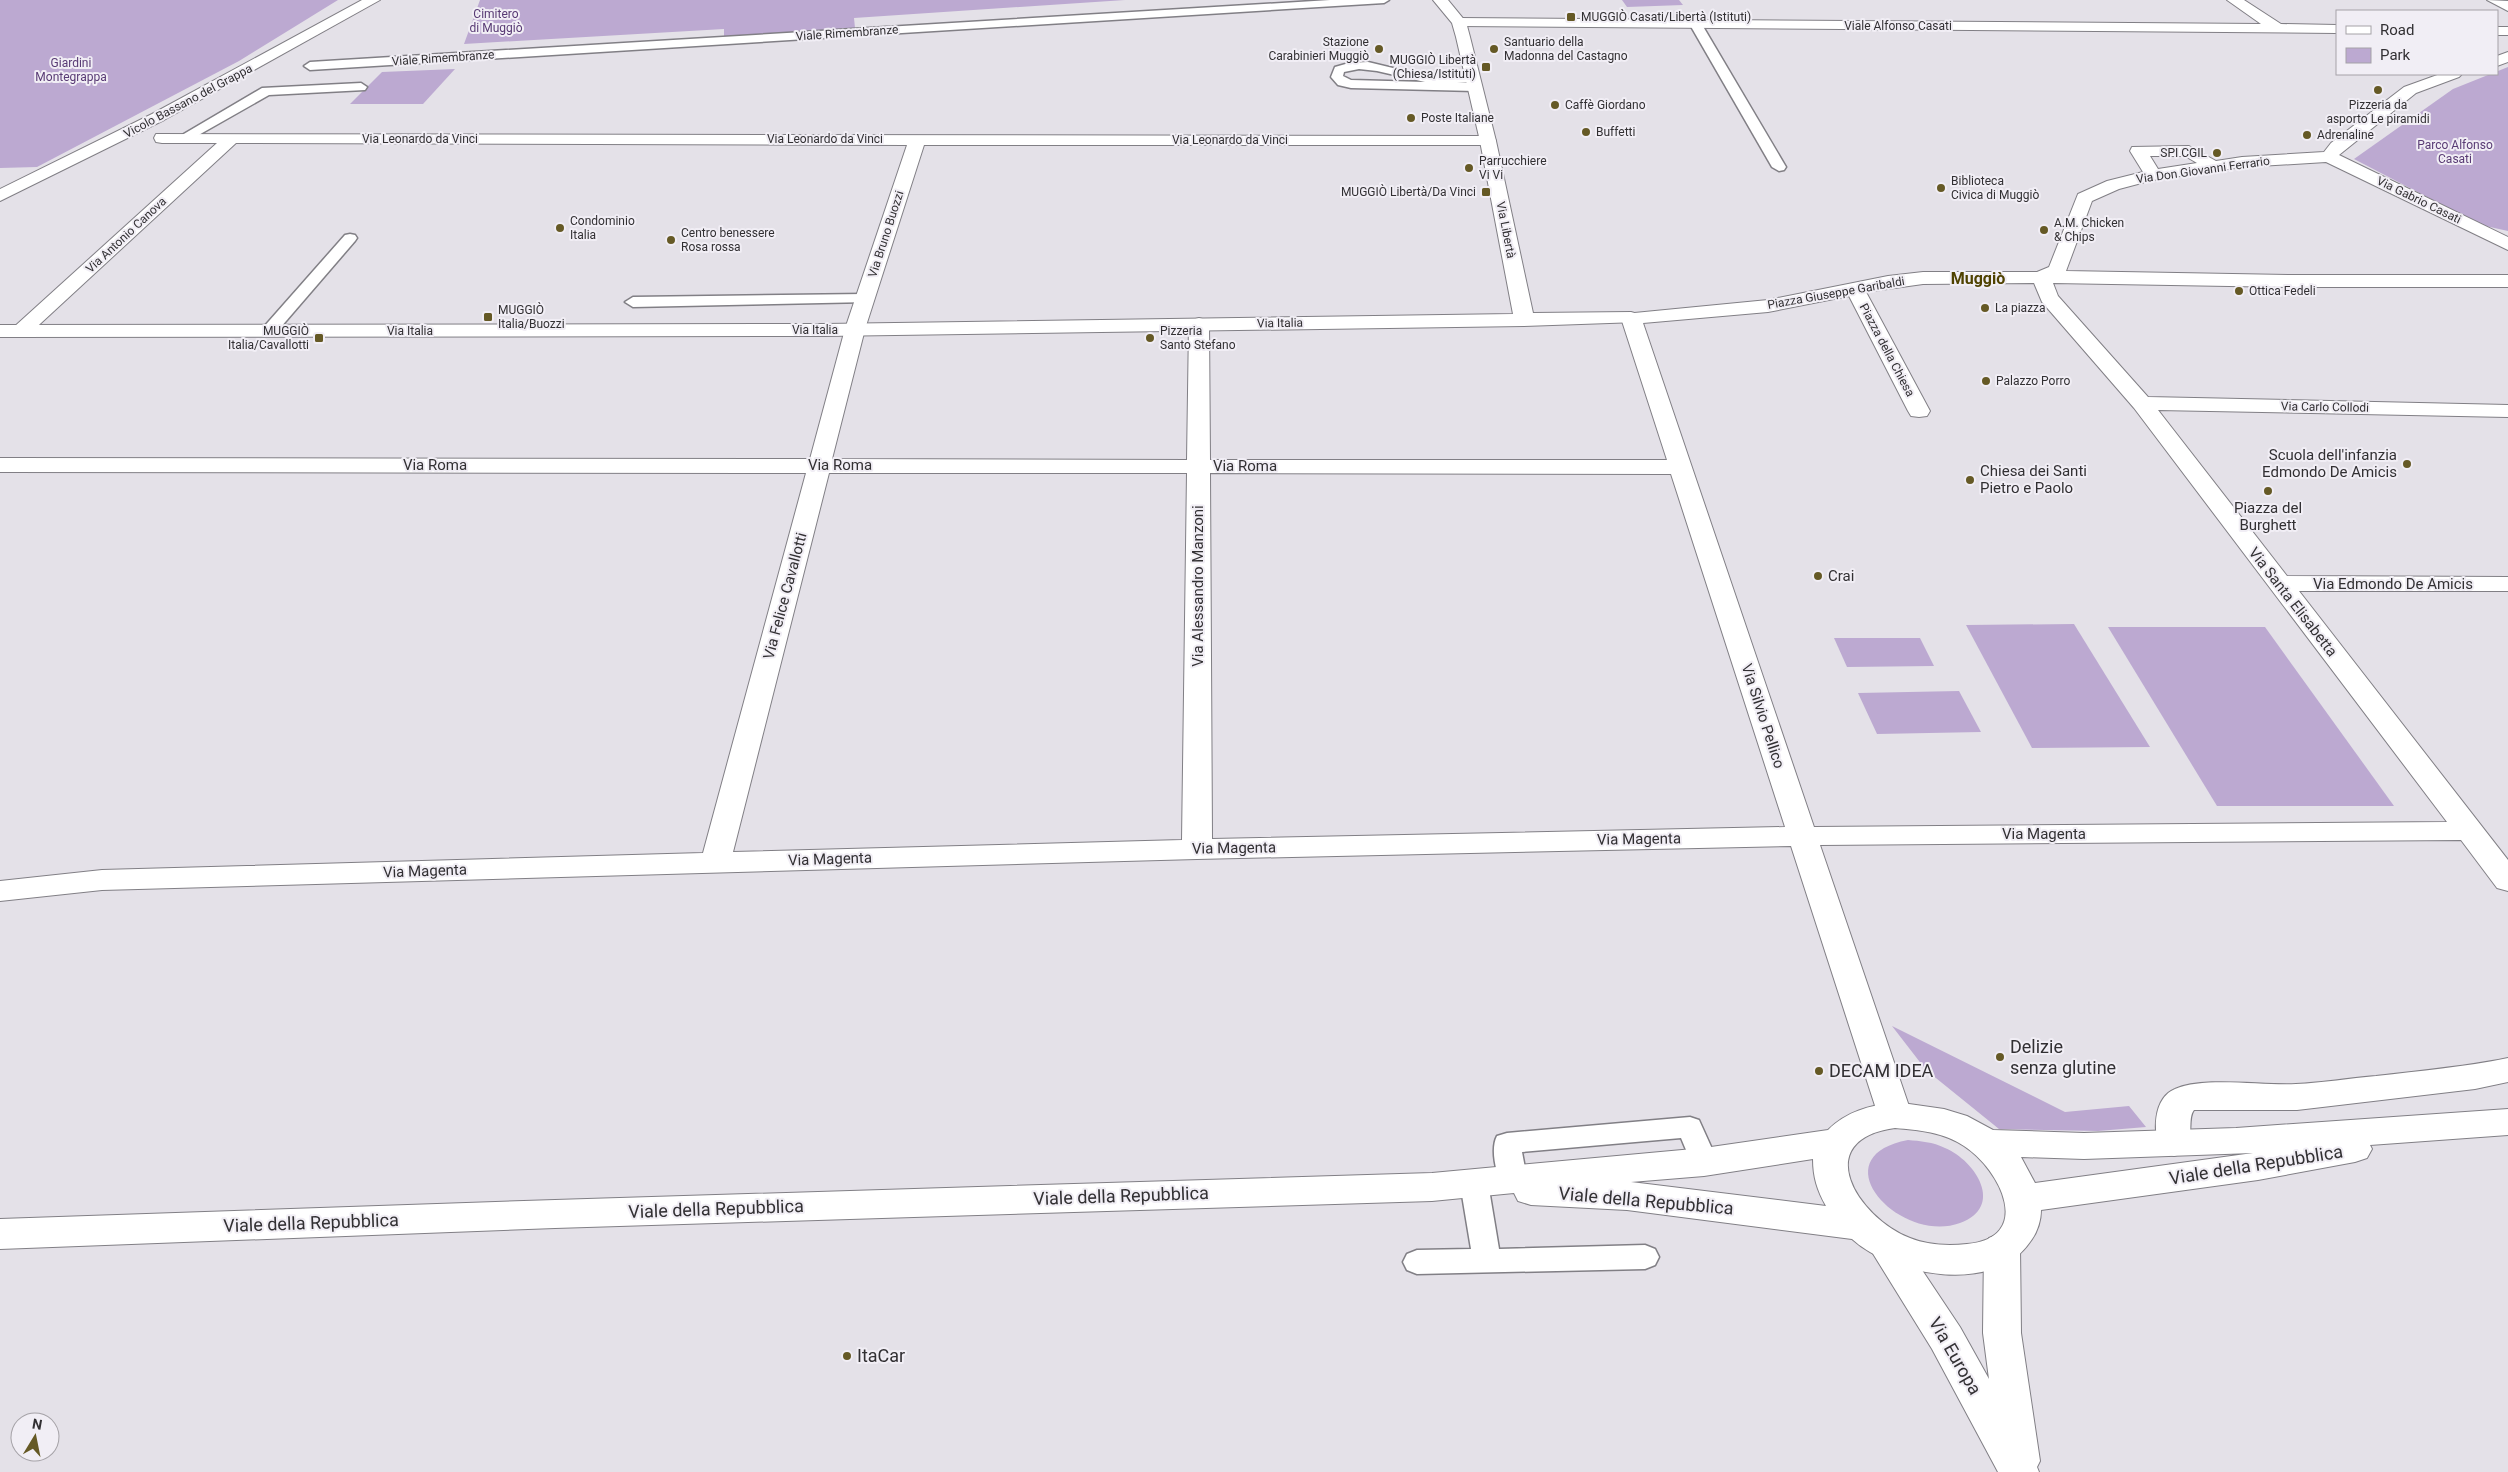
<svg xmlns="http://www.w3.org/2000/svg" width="2508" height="1472" font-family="Roboto,sans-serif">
	<rect width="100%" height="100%" fill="#e4e1e8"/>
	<g fill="#bca9d1">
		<path d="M 0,0 L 338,0 L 239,61 L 37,167 L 0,168 Z"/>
		<path d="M 480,0 L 1125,0 L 854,18 L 855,28 L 724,37 L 724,29 L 464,44 Z"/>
		<path d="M 1622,0 L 1679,0 L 1683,5 L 1627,7 Z"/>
		<path d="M 2508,67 L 2508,231 L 2481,225 L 2354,159 L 2453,89 Z"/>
		<path d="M 455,69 L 423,104 L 350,104 L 382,72 Z"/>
		<path d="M 2074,624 L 2150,747 L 2032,748 L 1966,625 Z"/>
		<path d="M 2108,627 L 2265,627 L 2394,806 L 2217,806 Z"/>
		<path d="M 1834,638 L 1920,638 L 1934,666 L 1847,667 Z"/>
		<path d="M 1959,691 L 1981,732 L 1877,734 L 1858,693 Z"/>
		<path d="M 1892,1026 L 2065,1112 L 2129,1106 L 2146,1127 L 2098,1131 L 1999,1129 L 1926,1070 Z"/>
		<path d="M 1908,1140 C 1920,1141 1933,1142 1945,1148 C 1976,1161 2005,1207 1960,1223 C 1900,1245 1818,1157 1908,1140 Z"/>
	</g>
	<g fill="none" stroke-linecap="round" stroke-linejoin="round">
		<g stroke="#817f85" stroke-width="3">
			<g id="service">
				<path d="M 1330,0 L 1389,0 L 1384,3 L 310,70 L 304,66 L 310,62 Z"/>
				<path d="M 1695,20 L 1701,23 L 1786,167 L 1784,170 L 1779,171 L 1772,167 L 1689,23 Z"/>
				<path d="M 1368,62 L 1422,75 L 1473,75 L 1477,76 L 1479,79 L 1477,82 L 1457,83 L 1475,83 L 1481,87 L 1475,91 L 1351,88 L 1338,85 L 1331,77 L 1335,67 L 1349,63 ZM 1359,69 L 1377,71 L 1425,82 L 1351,80 L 1343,76 L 1344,72 Z"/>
				<path d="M 361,83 L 367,87 L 365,90 L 269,95 L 188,141 L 178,141 L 177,138 L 262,88 Z"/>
				<path d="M 350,234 L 355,235 L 357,238 L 355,241 L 274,335 L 262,335 L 260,332 L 262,329 L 345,235 Z"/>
				<path d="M 865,294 L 873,299 L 870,302 L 633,307 L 625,302 L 633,297 Z"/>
				<path d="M 1690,1117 L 1699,1120 L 1718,1162 L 1714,1169 L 1704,1172 L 1694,1169 L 1681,1138 L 1522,1152 L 1527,1179 L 1523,1187 L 1513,1190 L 1503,1187 C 1496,1174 1490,1149 1497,1136 L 1507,1133 Z"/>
				<path d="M 1475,1178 L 1485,1181 L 1489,1189 L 1499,1249 L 1645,1245 L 1655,1249 L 1659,1257 L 1655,1265 L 1645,1269 L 1417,1274 L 1407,1270 L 1403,1262 L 1407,1254 L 1417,1250 L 1471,1249 L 1461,1189 L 1465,1181 Z"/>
			</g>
		</g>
		<g stroke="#817f85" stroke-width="2">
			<g id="minor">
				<path d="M 2227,0 L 2244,0 L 2281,24 L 2337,25 L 2337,33 L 1459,26 L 1452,22 L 1459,18 L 2261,24 Z"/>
				<path d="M 2487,0 L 2508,1 L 2508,11 Z"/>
				<rect x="2497" y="27" width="11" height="8"/>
				<path d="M 2508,52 L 2508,62 L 2497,66 L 2497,56 Z"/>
				<path d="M 2440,74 L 2462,74 L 2459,77 L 2416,93 L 2339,155 L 2508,237 L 2508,250 L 2326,162 L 2242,167 L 2153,180 L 2119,189 L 2092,201 L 2066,271 L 2289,275 L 2508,275 L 2508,287 L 2289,287 L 2053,283 L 2058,296 L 2148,397 L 2508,405 L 2508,417 L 2158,410 L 2287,576 L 2508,577 L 2508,591 L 2299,591 L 2508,860 L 2508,891 L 2497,888 L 2461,840 L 1820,845 L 1912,1115 L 1907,1124 L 1895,1128 L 1883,1124 L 1878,1115 L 1791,846 L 1197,859 L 102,890 L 0,901 L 0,881 L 102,870 L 703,853 L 806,473 L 0,472 L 0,458 L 810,459 L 845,329 L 907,145 L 236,143 L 28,335 L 21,337 L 14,335 L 11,331 L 14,327 L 217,143 L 162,143 L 156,142 L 154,138 L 156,134 L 1488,136 L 1494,137 L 1496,141 L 1494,145 L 924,145 L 865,329 L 832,459 L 1187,460 L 1189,324 L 1192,320 L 1199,318 L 1206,320 L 1209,324 L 1210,460 L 1667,460 L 1621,318 L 1624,314 L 1768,300 L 1888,276 L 1923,272 L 2037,272 L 2049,267 L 2078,194 L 2107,181 L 2143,172 L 2130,151 L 2132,147 L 2189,146 L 2216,161 L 2242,157 L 2324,152 L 2331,143 L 2404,87 ZM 2150,156 L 2185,156 L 2197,163 L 2158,169 ZM 2034,283 L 2042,302 L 2134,408 L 2447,822 L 1814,827 L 1643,323 L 1768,312 L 1849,296 L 1908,411 L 1911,416 L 1919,417 L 1927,416 L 1930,411 L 1866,292 L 1923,284 ZM 829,473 L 1187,473 L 1182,840 L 733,852 ZM 1210,473 L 1671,474 L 1785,827 L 1212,839 Z"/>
				<path d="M 2508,1058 L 2508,1082 L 2475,1089 L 2297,1110 L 2194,1110 C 2187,1118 2194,1139 2186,1152 L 2174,1156 L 2162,1152 C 2152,1134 2153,1098 2175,1089 C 2204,1076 2263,1086 2296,1084 C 2323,1083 2350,1078 2376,1076 C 2420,1071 2464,1067 2508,1058 Z"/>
			</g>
		</g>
		<g stroke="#817f85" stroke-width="2">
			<g id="tertiary">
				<path d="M 1433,0 L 1448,0 L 1466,22 L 1470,37 L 1496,141 L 1533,313 L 1631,312 L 1638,314 L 1641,318 L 1638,322 L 1524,326 L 825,336 L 0,337 L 0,325 L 825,324 L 1513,314 L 1480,141 L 1456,37 L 1452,23 Z"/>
				<path d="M 1885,1229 L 1898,1234 L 1960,1327 L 1989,1379 L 1983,1333 L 1984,1248 L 1989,1238 L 2002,1233 L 2015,1238 L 2020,1248 L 2021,1333 L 2040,1461 L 2037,1467 L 2039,1472 L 1998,1472 L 1932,1349 L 1867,1244 L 1872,1234 Z"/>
			</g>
		</g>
		<g stroke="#817f85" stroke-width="2">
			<path id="secondary" d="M 362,0 L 380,0 L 164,120 L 0,201 L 0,189 L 152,114 Z"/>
		</g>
		<g stroke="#817f85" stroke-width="2">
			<path id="primary" d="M 1895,1102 L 1944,1109 L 1967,1116 L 1993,1130 L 2084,1133 L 2236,1128 L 2508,1109 L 2508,1135 L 2370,1145 L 2372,1149 L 2367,1158 L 2355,1162 L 2258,1180 L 2041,1210 C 2041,1221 2037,1233 2030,1242 C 1994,1295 1893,1276 1852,1239 L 1627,1210 L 1531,1205 L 1518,1201 L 1514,1193 L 1432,1201 L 555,1228 L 0,1249 L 0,1219 L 555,1200 L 1432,1173 L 1704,1148 L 1828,1130 C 1847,1111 1869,1106 1895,1102 ZM 1895,1128 C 1919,1130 1943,1132 1964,1146 C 2001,1170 2034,1238 1967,1244 C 1948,1246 1927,1245 1910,1238 C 1857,1217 1809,1140 1895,1128 ZM 2253,1153 L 2035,1183 L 2021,1157 L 2084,1159 ZM 1813,1159 C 1813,1177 1817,1190 1826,1206 L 1631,1182 L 1704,1176 Z"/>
		</g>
		<use href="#service" fill="#fff" fill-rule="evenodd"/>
		<use href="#minor" fill="#fff" fill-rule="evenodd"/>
		<use href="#tertiary" fill="#fff" fill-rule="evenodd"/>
		<use href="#secondary" fill="#fff" fill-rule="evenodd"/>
		<use href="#primary" fill="#fff" fill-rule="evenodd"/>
	</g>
	<g fill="#655925" stroke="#f1eef5" stroke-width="2">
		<rect x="1566" y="12" width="10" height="10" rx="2.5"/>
		<circle cx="1379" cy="49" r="5"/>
		<circle cx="1494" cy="49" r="5"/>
		<rect x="1481" y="62" width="10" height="10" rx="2.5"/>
		<circle cx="2378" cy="90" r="5"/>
		<circle cx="1555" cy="105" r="5"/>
		<circle cx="1411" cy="118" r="5"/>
		<circle cx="1586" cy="132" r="5"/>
		<circle cx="2307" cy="135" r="5"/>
		<circle cx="2217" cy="153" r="5"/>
		<circle cx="1469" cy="168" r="5"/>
		<circle cx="1941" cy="188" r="5"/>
		<rect x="1481" y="187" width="10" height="10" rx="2.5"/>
		<circle cx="560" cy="228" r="5"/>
		<circle cx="2044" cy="230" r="5"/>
		<circle cx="671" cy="240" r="5"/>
		<circle cx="2239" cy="291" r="5"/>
		<circle cx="1985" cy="308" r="5"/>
		<rect x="483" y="312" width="10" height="10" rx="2.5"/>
		<rect x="314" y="333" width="10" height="10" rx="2.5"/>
		<circle cx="1150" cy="338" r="5"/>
		<circle cx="1986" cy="381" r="5"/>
		<circle cx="2407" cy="464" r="5"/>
		<circle cx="1970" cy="480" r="5"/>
		<circle cx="2268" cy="491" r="5"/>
		<circle cx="1818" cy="576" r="5"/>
		<circle cx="2000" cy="1057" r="5"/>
		<circle cx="1819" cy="1071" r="5"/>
		<circle cx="847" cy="1356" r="5"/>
	</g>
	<g text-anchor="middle" stroke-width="4" stroke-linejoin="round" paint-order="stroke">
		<g font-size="12" fill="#583a74" stroke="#f1eef5">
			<text x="496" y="18">Cimitero<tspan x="496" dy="14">di Muggiò</tspan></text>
			<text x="71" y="67">Giardini<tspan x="71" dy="14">Montegrappa</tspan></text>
			<text x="2455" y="149">Parco Alfonso<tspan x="2455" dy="14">Casati</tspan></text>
		</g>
		<g font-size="12" fill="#323033" stroke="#f1eef5" text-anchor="start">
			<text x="1581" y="21">MUGGIÒ Casati/Libertà (Istituti)</text>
			<text x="1369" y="46" text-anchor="end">Stazione<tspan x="1369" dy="14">Carabinieri Muggiò</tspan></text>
			<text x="1504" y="46">Santuario della<tspan x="1504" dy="14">Madonna del Castagno</tspan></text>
			<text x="1476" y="64" text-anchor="end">MUGGIÒ Libertà<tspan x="1476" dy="14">(Chiesa/Istituti)</tspan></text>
			<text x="1565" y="109">Caffè Giordano</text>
			<text x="2378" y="109" text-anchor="middle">Pizzeria da<tspan x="2378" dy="14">asporto Le piramidi</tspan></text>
			<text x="1421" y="122">Poste Italiane</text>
			<text x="1596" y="136">Buffetti</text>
			<text x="2317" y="139">Adrenaline</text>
			<text x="2207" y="157" text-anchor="end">SPI CGIL</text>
			<text x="1479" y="165">Parrucchiere<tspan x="1479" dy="14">Vi Vi</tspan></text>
			<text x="1951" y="185">Biblioteca<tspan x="1951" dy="14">Civica di Muggiò</tspan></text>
			<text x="1476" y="196" text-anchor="end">MUGGIÒ Libertà/Da Vinci</text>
			<text x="570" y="225">Condominio<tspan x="570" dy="14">Italia</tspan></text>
			<text x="2054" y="227">A.M. Chicken<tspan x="2054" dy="14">&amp; Chips</tspan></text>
			<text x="681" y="237">Centro benessere<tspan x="681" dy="14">Rosa rossa</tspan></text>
			<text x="2249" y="295">Ottica Fedeli</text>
			<text x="1995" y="312">La piazza</text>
			<text x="498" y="314">MUGGIÒ<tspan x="498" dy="14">Italia/Buozzi</tspan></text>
			<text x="309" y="335" text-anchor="end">MUGGIÒ<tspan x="309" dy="14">Italia/Cavallotti</tspan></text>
			<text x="1160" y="335">Pizzeria<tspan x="1160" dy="14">Santo Stefano</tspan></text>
			<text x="1996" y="385">Palazzo Porro</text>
		</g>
		<g font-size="12" fill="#323033" stroke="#f1eef5">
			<text x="1898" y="30">Viale Alfonso Casati</text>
			<text transform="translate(847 33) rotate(-4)" y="4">Viale Rimembranze</text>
			<text transform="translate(443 58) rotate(-4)" y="4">Viale Rimembranze</text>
			<text transform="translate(188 101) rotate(-28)" y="4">Vicolo Bassano del Grappa</text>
			<text x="420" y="143">Via Leonardo da Vinci</text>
			<text x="825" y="143">Via Leonardo da Vinci</text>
			<text x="1230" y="144">Via Leonardo da Vinci</text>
			<text transform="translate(2203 170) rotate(-8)" y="4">Via Don Giovanni Ferrario</text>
			<text transform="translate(2419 200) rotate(26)" y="4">Via Gabrio Casati</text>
			<text transform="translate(1506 230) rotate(79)" y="4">Via Libertà</text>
			<text transform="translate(886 234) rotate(-72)" y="4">Via Bruno Buozzi</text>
			<text transform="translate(126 235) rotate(-43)" y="4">Via Antonio Canova</text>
			<text transform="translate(1836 293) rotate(-10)" y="4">Piazza Giuseppe Garibaldi</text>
			<text transform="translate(1280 323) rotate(-1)" y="4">Via Italia</text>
			<text x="815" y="334">Via Italia</text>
			<text x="410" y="335">Via Italia</text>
			<text transform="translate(1887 350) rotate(62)" y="4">Piazza della Chiesa</text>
			<text transform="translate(2325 407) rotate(1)" y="4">Via Carlo Collodi</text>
		</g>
		<g font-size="15" fill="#323033" stroke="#f1eef5" text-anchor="start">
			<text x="2397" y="460" text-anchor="end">Scuola dell'infanzia<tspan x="2397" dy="17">Edmondo De Amicis</tspan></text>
			<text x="1980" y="476">Chiesa dei Santi<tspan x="1980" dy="17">Pietro e Paolo</tspan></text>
			<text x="2268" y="513" text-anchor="middle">Piazza del<tspan x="2268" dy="17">Burghett</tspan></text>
			<text x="1828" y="581">Crai</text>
		</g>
		<g font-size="15" fill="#323033" stroke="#f1eef5">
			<text x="435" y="470">Via Roma</text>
			<text x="840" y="470">Via Roma</text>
			<text x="1245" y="471">Via Roma</text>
			<text x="2393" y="589">Via Edmondo De Amicis</text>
			<text transform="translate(1198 586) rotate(-90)" y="5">Via Alessandro Manzoni</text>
			<text transform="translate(785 596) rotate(-75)" y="5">Via Felice Cavallotti</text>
			<text transform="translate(2293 602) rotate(52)" y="5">Via Santa Elisabetta</text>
			<text transform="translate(1763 716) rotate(72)" y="5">Via Silvio Pellico</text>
			<text x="2044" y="839">Via Magenta</text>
			<text transform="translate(1639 839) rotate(-1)" y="5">Via Magenta</text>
			<text transform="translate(1234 848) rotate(-1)" y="5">Via Magenta</text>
			<text transform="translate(830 859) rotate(-2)" y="5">Via Magenta</text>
			<text transform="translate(425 871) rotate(-2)" y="5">Via Magenta</text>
		</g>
		<g font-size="16" font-weight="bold" fill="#4f4200" stroke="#f1eef5">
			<text x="1978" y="284">Muggiò</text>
		</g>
		<g font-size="18" fill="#323033" stroke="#f1eef5" text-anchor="start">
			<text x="2010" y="1053">Delizie<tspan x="2010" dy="21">senza glutine</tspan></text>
			<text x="1829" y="1077">DECAM IDEA</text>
			<text x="857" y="1362">ItaCar</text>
		</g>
		<g font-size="18" fill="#323033" stroke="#f1eef5">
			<text transform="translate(2256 1165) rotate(-9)" y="6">Viale della Repubblica</text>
			<text transform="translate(1121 1196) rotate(-2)" y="6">Viale della Repubblica</text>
			<text transform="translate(1646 1201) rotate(5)" y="6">Viale della Repubblica</text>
			<text transform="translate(716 1209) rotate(-2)" y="6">Viale della Repubblica</text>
			<text transform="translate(311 1223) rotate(-2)" y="6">Viale della Repubblica</text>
			<text transform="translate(1955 1356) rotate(60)" y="6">Via Europa</text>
		</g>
	</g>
	<rect x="2336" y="10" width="162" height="65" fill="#f1eef5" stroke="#a5a2a7"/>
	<rect x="2346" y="26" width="25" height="8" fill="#ffffff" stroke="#a5a2a7"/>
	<text x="2380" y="35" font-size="15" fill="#323033">Road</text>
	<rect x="2346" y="48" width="25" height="15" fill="#bca9d1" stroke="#a5a2a7"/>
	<text x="2380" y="60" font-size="15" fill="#323033">Park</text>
	<g transform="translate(35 1437) rotate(10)"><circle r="24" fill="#f1eef5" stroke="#a5a2a7"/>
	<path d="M0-4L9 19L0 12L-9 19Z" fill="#655925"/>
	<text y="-8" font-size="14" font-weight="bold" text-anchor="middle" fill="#323033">N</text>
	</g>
</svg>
